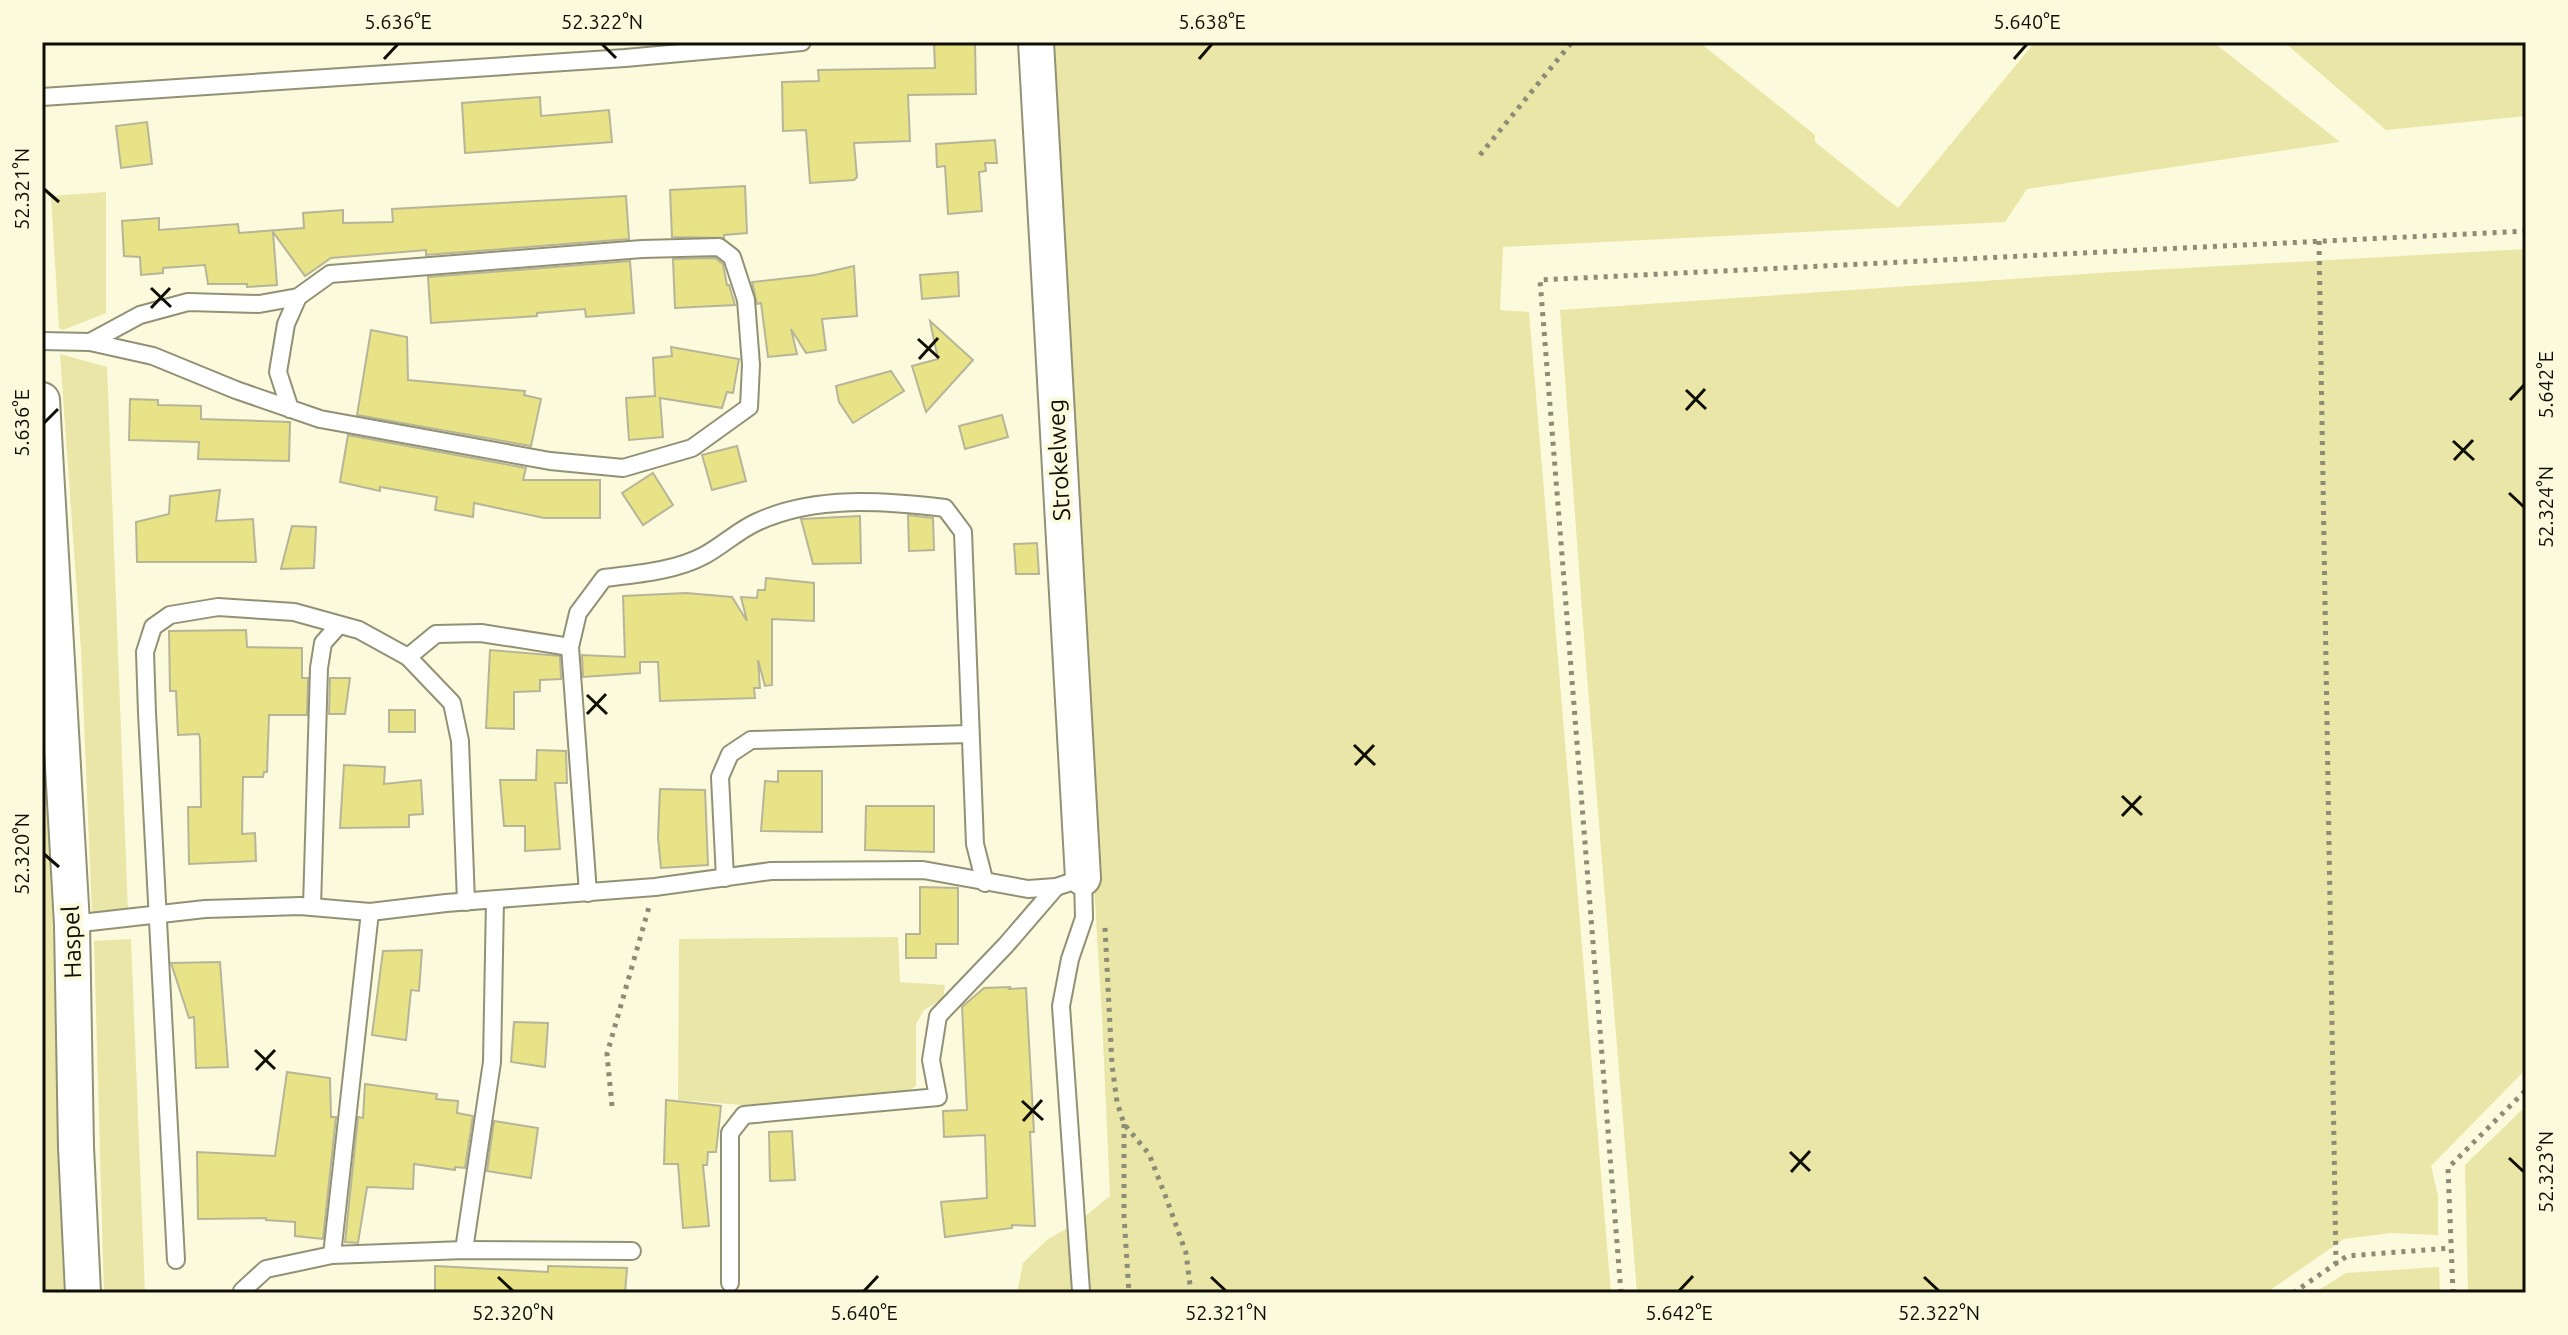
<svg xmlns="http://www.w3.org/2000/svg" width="2568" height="1335" font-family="Ubuntu,sans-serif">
	<rect width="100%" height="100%" fill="#fbfadc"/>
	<g fill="#e9e6a7">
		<path d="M 1043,42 L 1699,42 L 1815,135 L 1815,142 L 1898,208 L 2035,42 L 2213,42 L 2340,142 L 2027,189 L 2005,222 L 1503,247 L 1500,310 L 1529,312 L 1611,1293 L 1017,1293 L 1023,1263 L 1048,1239 L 1077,1223 L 1110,1196 L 1102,1017 Z"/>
		<path d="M 2284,42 L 2526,42 L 2526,116 L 2386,130 Z"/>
		<path d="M 106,192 L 106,313 L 63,330 L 59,328 L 51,196 Z"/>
		<path d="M 2526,249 L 2526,1069 L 2431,1166 L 2438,1196 L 2438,1235 L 2391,1233 L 2344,1239 L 2266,1293 L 1637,1293 L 1585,651 L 1560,310 L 2114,272 Z"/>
		<path d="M 60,354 L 107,367 L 128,912 L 92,915 L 81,649 Z"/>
		<path d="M 42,561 L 76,1293 L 42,1293 Z"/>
		<path d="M 898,937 L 900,982 L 945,985 L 943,999 L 924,1010 L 916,1024 L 916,1086 L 902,1095 L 742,1105 L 678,1100 L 679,939 Z"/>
		<path d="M 131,939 L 145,1293 L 104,1293 L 94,941 Z"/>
		<path d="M 2526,1106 L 2526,1293 L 2468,1293 L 2465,1165 Z"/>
		<path d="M 2439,1267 L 2440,1293 L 2314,1293 L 2346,1273 Z"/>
	</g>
	<g fill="#e9e387" stroke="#b6b598" stroke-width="2">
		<path d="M 934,42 L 975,42 L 976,94 L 908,95 L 910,141 L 854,143 L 857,177 L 854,180 L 810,183 L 806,130 L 783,131 L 782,82 L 819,81 L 818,70 L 935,68 Z"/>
		<path d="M 540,97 L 541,116 L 609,110 L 612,142 L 465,153 L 462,103 Z"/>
		<path d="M 147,122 L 152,164 L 121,168 L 116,126 Z"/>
		<path d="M 995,140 L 997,163 L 985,163 L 986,171 L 979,172 L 982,211 L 948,214 L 945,166 L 937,167 L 936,144 Z"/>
		<path d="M 745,186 L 747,233 L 724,235 L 724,238 L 672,237 L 670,190 Z"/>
		<path d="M 626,196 L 629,239 L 426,255 L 426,250 L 331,258 L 305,276 L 273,232 L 277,285 L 247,287 L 247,284 L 208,284 L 205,265 L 163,268 L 163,273 L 141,275 L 140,257 L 124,256 L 122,221 L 159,218 L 159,230 L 238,224 L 239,233 L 304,228 L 303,213 L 343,210 L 343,223 L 393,222 L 392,209 Z"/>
		<path d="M 715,258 L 723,264 L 727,285 L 729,285 L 735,305 L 675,308 L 673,259 Z"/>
		<path d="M 630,261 L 634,313 L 586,317 L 585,309 L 537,313 L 537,316 L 431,323 L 428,277 Z"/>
		<path d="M 854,266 L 857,316 L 822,319 L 826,350 L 806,353 L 791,329 L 797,354 L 768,357 L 761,303 L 757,304 L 752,282 L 815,275 Z"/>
		<path d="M 958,272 L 959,296 L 922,299 L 920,275 Z"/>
		<path d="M 930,321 L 973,360 L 926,412 L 912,366 L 938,359 Z"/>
		<path d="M 371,330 L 407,337 L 408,380 L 525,391 L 524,395 L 541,399 L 531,446 L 357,415 Z"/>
		<path d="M 671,347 L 739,359 L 733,393 L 727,392 L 722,408 L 660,398 L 663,437 L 629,440 L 626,398 L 655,396 L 653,358 L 672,356 Z"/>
		<path d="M 891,371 L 904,391 L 853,423 L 839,402 L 836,386 Z"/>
		<path d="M 130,399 L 158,400 L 158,405 L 201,406 L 201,419 L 290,422 L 289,461 L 198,459 L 199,442 L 129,440 Z"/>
		<path d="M 1002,415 L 1008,437 L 965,449 L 959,426 Z"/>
		<path d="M 348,435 L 526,468 L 523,480 L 600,480 L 600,518 L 544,518 L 474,503 L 473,517 L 435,510 L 437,497 L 380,487 L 380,491 L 340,482 Z"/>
		<path d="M 737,446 L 746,481 L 712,490 L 702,455 Z"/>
		<path d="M 653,473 L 673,505 L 643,525 L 622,493 Z"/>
		<path d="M 220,490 L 216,521 L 253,519 L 256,562 L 137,562 L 136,522 L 169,514 L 170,496 Z"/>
		<path d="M 908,515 L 933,518 L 934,550 L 909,551 Z"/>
		<path d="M 860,516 L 861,563 L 813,564 L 801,519 Z"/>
		<path d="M 292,526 L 316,527 L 314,568 L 281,569 Z"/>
		<path d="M 1037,543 L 1039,574 L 1016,574 L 1014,544 Z"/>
		<path d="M 766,578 L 814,583 L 814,621 L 772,619 L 772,685 L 765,686 L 758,660 L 760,688 L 754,688 L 755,698 L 660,701 L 658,662 L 640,662 L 640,673 L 583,677 L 582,655 L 625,657 L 623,596 L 686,593 L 732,597 L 747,621 L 741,597 L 757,598 L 758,590 L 765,590 Z"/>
		<path d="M 246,630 L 247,647 L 302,648 L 302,678 L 308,678 L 307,715 L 269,715 L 267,772 L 264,772 L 263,777 L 243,777 L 242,834 L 255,833 L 256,861 L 189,864 L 188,807 L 201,807 L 200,739 L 199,734 L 178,735 L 176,691 L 170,691 L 169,631 Z"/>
		<path d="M 490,650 L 560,656 L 561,679 L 540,680 L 540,691 L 514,692 L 514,729 L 486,728 Z"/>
		<path d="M 330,678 L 350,678 L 345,714 L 329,714 Z"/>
		<rect x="389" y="710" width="26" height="22"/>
		<path d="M 537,750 L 566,751 L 567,783 L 555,783 L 560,849 L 525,851 L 525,826 L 504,826 L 500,780 L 536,780 Z"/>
		<path d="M 344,765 L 385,767 L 384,784 L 421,780 L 423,814 L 409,815 L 409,827 L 340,828 Z"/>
		<path d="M 778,771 L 822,771 L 822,832 L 761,831 L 765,781 L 778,782 Z"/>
		<path d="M 660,789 L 705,790 L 708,865 L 661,868 L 658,838 Z"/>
		<path d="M 866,806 L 934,806 L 934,852 L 865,850 Z"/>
		<path d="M 920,887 L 958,888 L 958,944 L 936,944 L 936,958 L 906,958 L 906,934 L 920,934 Z"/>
		<path d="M 422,950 L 419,991 L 411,990 L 406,1040 L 372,1035 L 383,951 Z"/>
		<path d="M 220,962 L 228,1067 L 196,1068 L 194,1017 L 189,1018 L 171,963 Z"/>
		<path d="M 1010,987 L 1009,989 L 1026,988 L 1034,1132 L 1030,1132 L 1035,1226 L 1012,1225 L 1012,1228 L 945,1237 L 941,1202 L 987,1198 L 985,1135 L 944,1137 L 943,1111 L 967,1110 L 962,1007 L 984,988 Z"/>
		<path d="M 514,1022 L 548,1023 L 545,1067 L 511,1062 Z"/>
		<path d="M 287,1072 L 330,1078 L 331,1117 L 336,1117 L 323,1239 L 295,1236 L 295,1222 L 266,1220 L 266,1218 L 198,1219 L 197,1152 L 275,1156 Z"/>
		<path d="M 365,1084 L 437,1094 L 436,1099 L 458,1101 L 457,1113 L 473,1116 L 465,1168 L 455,1167 L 455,1170 L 414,1164 L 413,1189 L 367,1187 L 358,1243 L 345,1242 L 358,1117 L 363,1118 Z"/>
		<path d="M 666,1100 L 721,1106 L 716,1152 L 708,1152 L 707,1165 L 703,1165 L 709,1226 L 683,1228 L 678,1164 L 664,1164 Z"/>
		<path d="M 494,1121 L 538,1128 L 531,1178 L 487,1171 Z"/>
		<path d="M 792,1131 L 795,1180 L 770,1181 L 769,1132 Z"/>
		<path d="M 435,1266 L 548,1272 L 548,1266 L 627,1268 L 625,1293 L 435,1293 Z"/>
	</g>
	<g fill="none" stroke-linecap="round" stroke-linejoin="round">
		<g stroke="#929176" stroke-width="20">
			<g id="lane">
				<path d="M 42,97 L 625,58 L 802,42"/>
				<path d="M 42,341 L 90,342 L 153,356 L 236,390 L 320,419 L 550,461 L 623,468 L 692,448 L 749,407 L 751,365 L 746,300 L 732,257 L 719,247 L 642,249 L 330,274 L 298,297 L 259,304 L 188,302 L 140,315 L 90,342"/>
				<path d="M 290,409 L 278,372 L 286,324 L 298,297"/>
				<path d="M 570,647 L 578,613 L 604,578 C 637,574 676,571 705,555 C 723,545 739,530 757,522 C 815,495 884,501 945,508 L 963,532 L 975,844 L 985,883"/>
				<path d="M 408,657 L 436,634 L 481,633 L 570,647 L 588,893"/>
				<path d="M 725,878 L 720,777 L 730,754 L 751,740 L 970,734"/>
				<path d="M 312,907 L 319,668 L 323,643 L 339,625"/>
				<path d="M 72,924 L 205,909 L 300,906 L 370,912 L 446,903 L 655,887 L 771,871 L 923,870 L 1028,889 L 1056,887 L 1083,878 L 1084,918 L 1070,959 L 1061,1006 L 1081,1291"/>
				<path d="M 464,1250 L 492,1062 L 495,900"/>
				<path d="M 332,1255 L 464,1250 L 632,1251"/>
				<path d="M 176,1260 L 147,713 L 145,652 L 153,627 L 170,615 L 218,607 L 294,612 L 359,630 L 408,657 L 452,703 L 460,741 L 466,902"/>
				<path d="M 730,1283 L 730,1133 L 744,1115 L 938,1097 L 931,1060 L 938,1016 L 1006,945 L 1056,887"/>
				<path d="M 242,1291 L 266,1269 L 332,1255 L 370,912"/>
			</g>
		</g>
		<g stroke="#929176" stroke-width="38">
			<g id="street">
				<path d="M 1036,42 L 1083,878"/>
				<path d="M 42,400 L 72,924 L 76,1147 L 83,1293"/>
			</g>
		</g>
		<g stroke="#8c8c77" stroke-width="5" stroke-dasharray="4 6" stroke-linecap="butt">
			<path d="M 1480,155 L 1572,42"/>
			<path d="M 2319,241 L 2336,1264"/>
			<path d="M 1105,928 L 1112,1065 L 1117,1102 L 1124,1124 L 1149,1154 L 1167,1200 L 1186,1253 L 1191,1293"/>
			<path d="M 612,1106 L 607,1054 L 649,907"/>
			<path d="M 1124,1124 L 1124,1216 L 1129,1293"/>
			<path d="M 1621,1293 L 1540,280 L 2526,231"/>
			<path d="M 2293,1293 L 2347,1256 L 2451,1248"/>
			<path d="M 2453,1293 L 2448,1168 L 2526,1090"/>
		</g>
		<use href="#lane" stroke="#fff" stroke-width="16"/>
		<use href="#street" stroke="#fff" stroke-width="34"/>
	</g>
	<path fill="none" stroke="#0e0e05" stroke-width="3" d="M 602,44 L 616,58M 384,59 L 398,44M 1199,59 L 1212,44M 2014,59 L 2027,44M 44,189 L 59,202M 151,288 L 171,307M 151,308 L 170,288M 918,339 L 939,358M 919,359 L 938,338M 1686,390 L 1706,409M 2510,400 L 2524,385M 1686,410 L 1705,389M 44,423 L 58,409M 2453,441 L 2474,460M 2454,460 L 2473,440M 2509,493 L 2524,507M 587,695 L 607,714M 587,714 L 606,694M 1354,745 L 1375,765M 1355,765 L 1374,745M 2122,796 L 2142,815M 2122,816 L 2141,796M 44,854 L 59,867M 255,1050 L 275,1069M 256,1070 L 275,1050M 1022,1101 L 1043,1120M 1023,1121 L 1042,1100M 1790,1152 L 1810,1171M 2509,1158 L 2524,1172M 1791,1172 L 1810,1151M 498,1277 L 513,1291M 1211,1277 L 1226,1291M 1924,1277 L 1939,1291M 864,1291 L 878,1276M 1679,1291 L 1693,1276"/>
	<g text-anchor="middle" stroke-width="8" stroke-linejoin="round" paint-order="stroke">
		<g font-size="24" fill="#0e0e05" stroke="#fbfadc">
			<text transform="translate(1059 460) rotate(-93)" y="8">Strokelweg</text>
			<text transform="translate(72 942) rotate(-92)" y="8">Haspel</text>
		</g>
	</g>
	<rect width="2568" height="1335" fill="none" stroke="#fbfadc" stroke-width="88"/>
	<rect x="44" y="44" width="2480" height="1247" fill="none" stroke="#0e0e05" stroke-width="3"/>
	<g font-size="20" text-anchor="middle" fill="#0e0e05">
		<text x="398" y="29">5.636°E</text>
		<text x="602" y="29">52.322°N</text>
		<text x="1212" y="29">5.638°E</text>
		<text x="2027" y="29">5.640°E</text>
		<text transform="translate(22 189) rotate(-90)" y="7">52.321°N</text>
		<text transform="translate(2546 385) rotate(-90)" y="7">5.642°E</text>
		<text transform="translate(22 423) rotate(-90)" y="7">5.636°E</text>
		<text transform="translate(2546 507) rotate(-90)" y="7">52.324°N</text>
		<text transform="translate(22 854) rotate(-90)" y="7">52.320°N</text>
		<text transform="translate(2546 1172) rotate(-90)" y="7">52.323°N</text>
		<text x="513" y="1320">52.320°N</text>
		<text x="864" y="1320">5.640°E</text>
		<text x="1226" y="1320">52.321°N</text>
		<text x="1679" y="1320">5.642°E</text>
		<text x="1939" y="1320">52.322°N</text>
	</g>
</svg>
